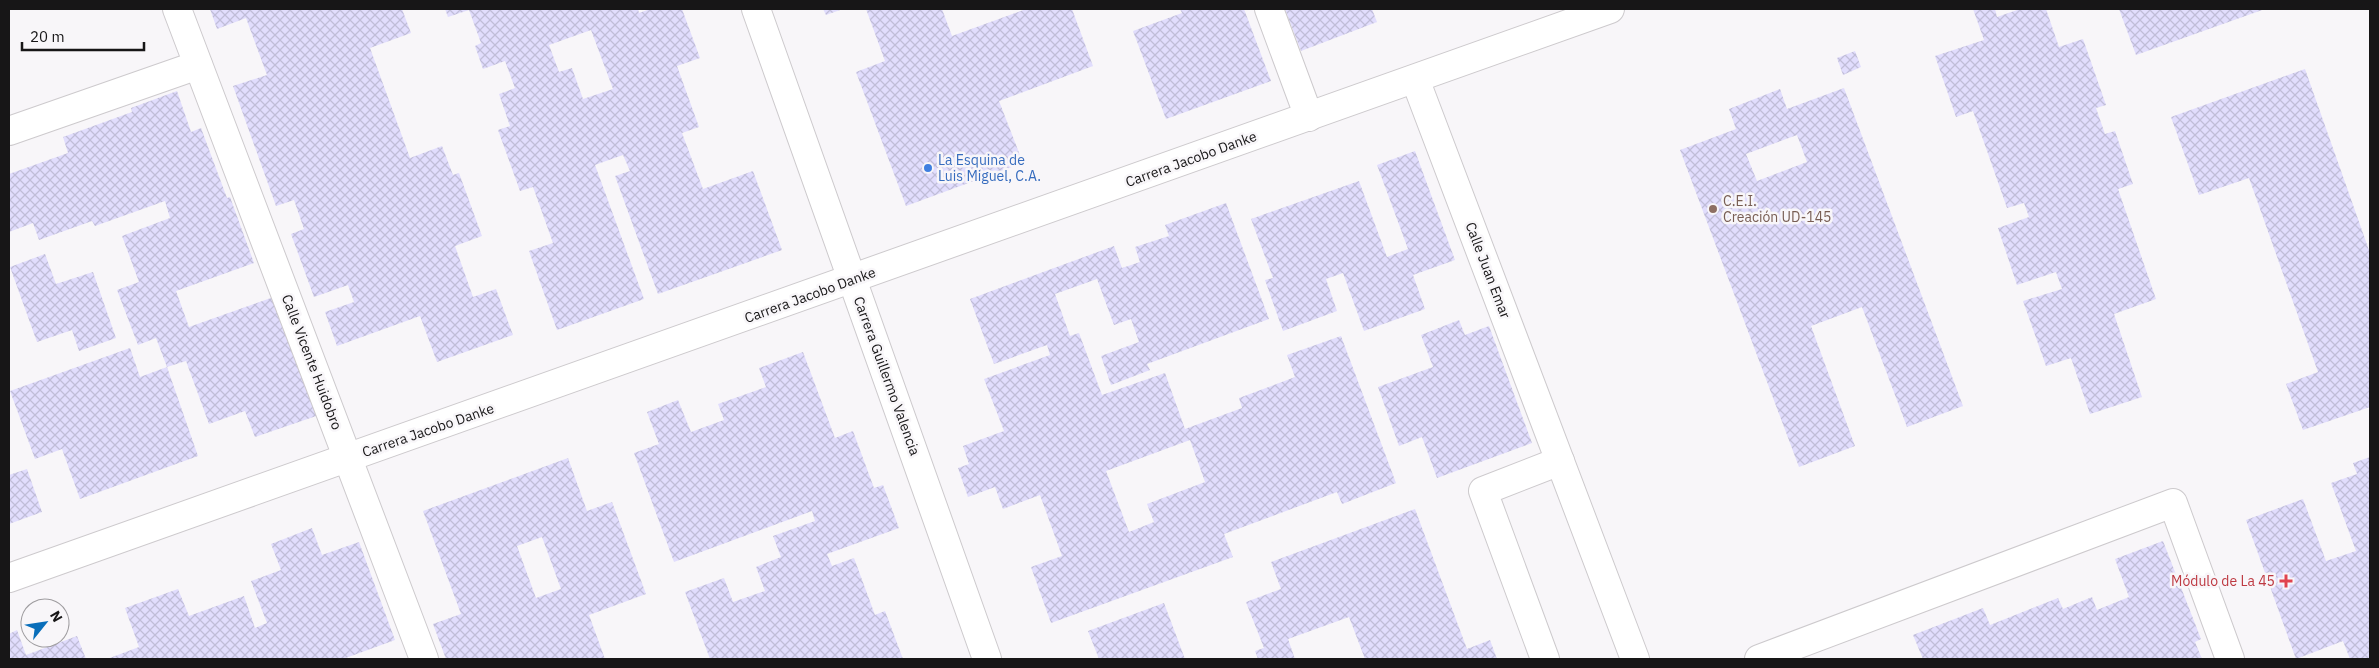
<svg xmlns="http://www.w3.org/2000/svg" width="2379" height="668" font-family="'IBM Plex Sans',sans-serif">
	<defs>
		<pattern id="building-cross-hatch" width="8" height="8" patternUnits="userSpaceOnUse" patternTransform="scale(1.25)"><rect width="8" height="8" fill="#e1ddfd"/><path d="M0 0l8 8M0 8l8-8" fill="none" stroke="#c0bdd8"/></pattern>
	</defs>
	<rect width="100%" height="100%" fill="#f8f6f9"/>
	<g fill="url(#building-cross-hatch)" fill-rule="evenodd">
		<path d="M 210,9 L 402,9 L 411,33 L 370,48 L 410,158 L 442,146 L 453,175 L 459,173 L 482,236 L 455,246 L 473,297 L 496,289 L 513,335 L 437,362 L 420,316 L 337,346 L 325,312 L 354,302 L 348,285 L 314,297 L 291,234 L 304,229 L 294,200 L 276,206 L 233,86 L 267,75 L 246,18 L 217,29 Z"/>
		<path d="M 445,9 L 638,9 L 639,13 L 650,9 L 682,9 L 700,58 L 677,66 L 699,127 L 682,133 L 703,189 L 753,171 L 782,250 L 658,294 L 615,176 L 630,171 L 623,155 L 606,161 L 595,165 L 644,299 L 557,330 L 529,251 L 553,243 L 533,187 L 520,191 L 498,130 L 510,126 L 499,94 L 515,88 L 505,61 L 483,69 L 475,46 L 481,43 L 469,10 L 448,17 ZM 591,30 L 613,89 L 583,99 L 572,68 L 559,72 L 549,45 Z"/>
		<path d="M 823,9 L 843,9 L 826,15 Z"/>
		<path d="M 866,9 L 942,9 L 952,36 L 1026,9 L 1072,9 L 1093,66 L 999,101 L 1023,163 L 906,206 L 856,72 L 885,61 Z"/>
		<path d="M 1180,9 L 1244,9 L 1271,81 L 1166,119 L 1133,31 L 1182,13 Z"/>
		<path d="M 1285,9 L 1372,9 L 1377,22 L 1301,51 Z"/>
		<path d="M 1973,9 L 1995,9 L 1997,17 L 2020,9 L 2046,9 L 2059,47 L 2083,39 L 2106,105 L 2096,108 L 2105,134 L 2115,131 L 2133,184 L 2118,189 L 2156,299 L 2114,314 L 2142,397 L 2090,414 L 2071,358 L 2046,366 L 2023,301 L 2062,289 L 2056,272 L 2017,285 L 1998,228 L 2029,217 L 2024,203 L 2007,208 L 1973,111 L 1956,117 L 1935,56 L 1984,40 Z"/>
		<path d="M 2119,9 L 2265,9 L 2136,55 Z"/>
		<path d="M 1855,51 L 1861,67 L 1843,75 L 1837,58 Z"/>
		<path d="M 2305,69 L 2370,253 L 2370,407 L 2303,430 L 2286,384 L 2318,372 L 2249,178 L 2199,195 L 2171,117 Z"/>
		<path d="M 1844,88 L 1963,406 L 1907,427 L 1862,307 L 1811,326 L 1855,446 L 1799,467 L 1680,150 L 1736,129 L 1729,109 L 1780,89 L 1787,109 ZM 1797,135 L 1807,162 L 1757,181 L 1746,154 Z"/>
		<path d="M 177,91 L 191,132 L 201,128 L 227,198 L 230,197 L 254,263 L 176,291 L 189,327 L 282,294 L 325,413 L 255,437 L 245,411 L 209,424 L 186,361 L 167,367 L 198,456 L 80,499 L 62,449 L 35,459 L 10,391 L 130,348 L 140,377 L 167,367 L 156,338 L 138,345 L 117,290 L 139,282 L 122,236 L 170,218 L 165,201 L 95,226 L 92,221 L 39,240 L 33,223 L 9,232 L 9,174 L 68,153 L 63,137 L 132,112 L 131,108 Z"/>
		<path d="M 1415,151 L 1455,260 L 1413,275 L 1425,309 L 1364,331 L 1343,273 L 1326,279 L 1337,311 L 1283,331 L 1265,280 L 1273,278 L 1251,219 L 1359,181 L 1387,257 L 1408,249 L 1377,165 Z"/>
		<path d="M 1226,203 L 1269,319 L 1147,364 L 1150,370 L 1111,385 L 1101,356 L 1139,342 L 1131,319 L 1114,325 L 1097,279 L 1055,294 L 1070,336 L 1079,333 L 1102,395 L 1165,373 L 1185,429 L 1242,408 L 1239,398 L 1295,377 L 1287,355 L 1341,336 L 1396,483 L 1342,504 L 1337,492 L 1224,534 L 1233,557 L 1051,623 L 1031,567 L 1062,556 L 1040,495 L 1003,509 L 995,487 L 968,497 L 958,468 L 969,464 L 963,446 L 1004,431 L 984,379 L 1050,355 L 1047,345 L 994,364 L 970,299 L 1114,246 L 1122,268 L 1140,262 L 1135,247 L 1169,236 L 1165,225 ZM 1190,440 L 1205,482 L 1147,504 L 1154,522 L 1129,532 L 1106,471 Z"/>
		<path d="M 45,254 L 56,284 L 93,272 L 116,338 L 79,351 L 72,330 L 37,342 L 10,267 Z"/>
		<path d="M 1459,320 L 1465,335 L 1489,326 L 1532,443 L 1437,478 L 1422,437 L 1399,446 L 1378,387 L 1433,367 L 1421,335 Z"/>
		<path d="M 803,352 L 835,438 L 853,431 L 874,488 L 883,485 L 899,528 L 827,554 L 832,566 L 854,558 L 875,615 L 885,611 L 903,659 L 710,659 L 685,592 L 724,578 L 733,602 L 765,591 L 756,567 L 781,557 L 773,536 L 815,521 L 812,511 L 674,562 L 634,453 L 659,444 L 647,412 L 678,400 L 691,432 L 724,420 L 718,404 L 766,387 L 759,368 Z"/>
		<path d="M 2370,457 L 2370,659 L 2350,659 L 2343,641 L 2296,659 L 2246,520 L 2303,499 L 2326,561 L 2356,551 L 2331,483 L 2357,474 L 2353,463 Z"/>
		<path d="M 568,458 L 587,511 L 612,502 L 646,594 L 589,615 L 605,659 L 446,659 L 433,624 L 461,614 L 423,511 ZM 542,537 L 561,589 L 536,598 L 517,546 Z"/>
		<path d="M 27,469 L 42,512 L 9,524 L 9,475 Z"/>
		<path d="M 1415,509 L 1467,649 L 1490,640 L 1497,659 L 1365,659 L 1349,617 L 1288,639 L 1295,659 L 1258,659 L 1255,651 L 1264,648 L 1246,602 L 1281,589 L 1271,562 Z"/>
		<path d="M 312,528 L 322,555 L 359,542 L 395,640 L 343,659 L 107,659 L 139,647 L 125,608 L 178,589 L 189,616 L 244,596 L 255,628 L 267,623 L 251,581 L 281,570 L 271,544 Z"/>
		<path d="M 2163,541 L 2201,639 L 2195,642 L 2202,659 L 1923,659 L 1913,635 L 1983,608 L 1990,625 L 2058,598 L 2063,609 L 2092,597 L 2097,610 L 2129,597 L 2115,559 Z"/>
		<path d="M 1164,603 L 1185,659 L 1099,659 L 1088,631 Z"/>
		<path d="M 17,630 L 26,655 L 77,636 L 86,659 L 9,659 L 9,634 Z"/>
	</g>
	<g fill="none" stroke-linecap="round" stroke-linejoin="round">
		<g stroke="#cdcacd" stroke-width="30">
			<g id="minor">
				<path d="M 177,9 L 424,659"/>
				<path d="M 756,9 L 987,659"/>
				<path d="M 1269,9 L 1309,117"/>
				<path d="M 1415,79 L 1635,659"/>
				<path d="M 9,131 L 198,65"/>
				<path d="M 9,578 L 1610,9"/>
				<path d="M 1545,659 L 1483,491 L 1560,461"/>
				<path d="M 1759,659 L 2173,503 L 2230,659"/>
			</g>
		</g>
		<use href="#minor" stroke="#fff" stroke-width="28"/>
	</g>
	<circle fill="#3f7fe0" stroke="#f8f6f9" stroke-width="2" cx="928" cy="168" r="5"/>
	<circle fill="#8d6e63" stroke="#f8f6f9" stroke-width="2" cx="1713" cy="209" r="5"/>
	<path fill="#e0444e" stroke="#f8f6f9" stroke-width="2" d="M2283.5 573.5h5v5h5v5h-5v5h-5v-5h-5v-5h5z"/>
	<g text-anchor="middle" stroke-width="5" stroke-linejoin="round" paint-order="stroke">
		<g font-size="14" fill="#171617" stroke="#f8f6f9">
			<text transform="translate(1191 159) rotate(-20)" y="5">Carrera Jacobo Danke</text>
			<text transform="translate(1488 270) rotate(69)" y="5">Calle Juan Emar</text>
			<text transform="translate(810 295) rotate(-20)" y="5">Carrera Jacobo Danke</text>
			<text transform="translate(312 362) rotate(69)" y="5">Calle Vicente Huidobro</text>
			<text transform="translate(887 376) rotate(70)" y="5">Carrera Guillermo Valencia</text>
			<text transform="translate(428 430) rotate(-19)" y="5">Carrera Jacobo Danke</text>
		</g>
		<g font-size="14" fill="#366cbe" stroke="#f8f6f9" text-anchor="start">
			<text x="938" y="165">La Esquina de<tspan x="938" dy="16">Luis Miguel, C.A.</tspan></text>
		</g>
		<g font-size="14" fill="#785e54" stroke="#f8f6f9" text-anchor="start">
			<text x="1723" y="206">C.E.I.<tspan x="1723" dy="16">Creación UD-145</tspan></text>
		</g>
		<g font-size="14" fill="#be3a42" stroke="#f8f6f9" text-anchor="end">
			<text x="2275" y="586">Módulo de La 45</text>
		</g>
	</g>
	<rect width="2379" height="668" fill="none" stroke="#171617" stroke-width="20"/>
	<g transform="translate(45 623) rotate(60)"><circle r="24" fill="#f8f6f9" stroke="#9e9c9f"/>
	<path d="M0-4L9 19L0 12L-9 19Z" fill="#096eba"/>
	<text y="-8" font-size="14" font-weight="bold" text-anchor="middle" fill="#171617">N</text>
	</g>
	<path d="M22 42v8h122v-8" fill="none" stroke="#171617" stroke-width="2.5"/>
	<text x="30" y="42" font-size="15" fill="#171617" stroke="#f8f6f9" stroke-width="4" paint-order="stroke">20 m</text>
</svg>
